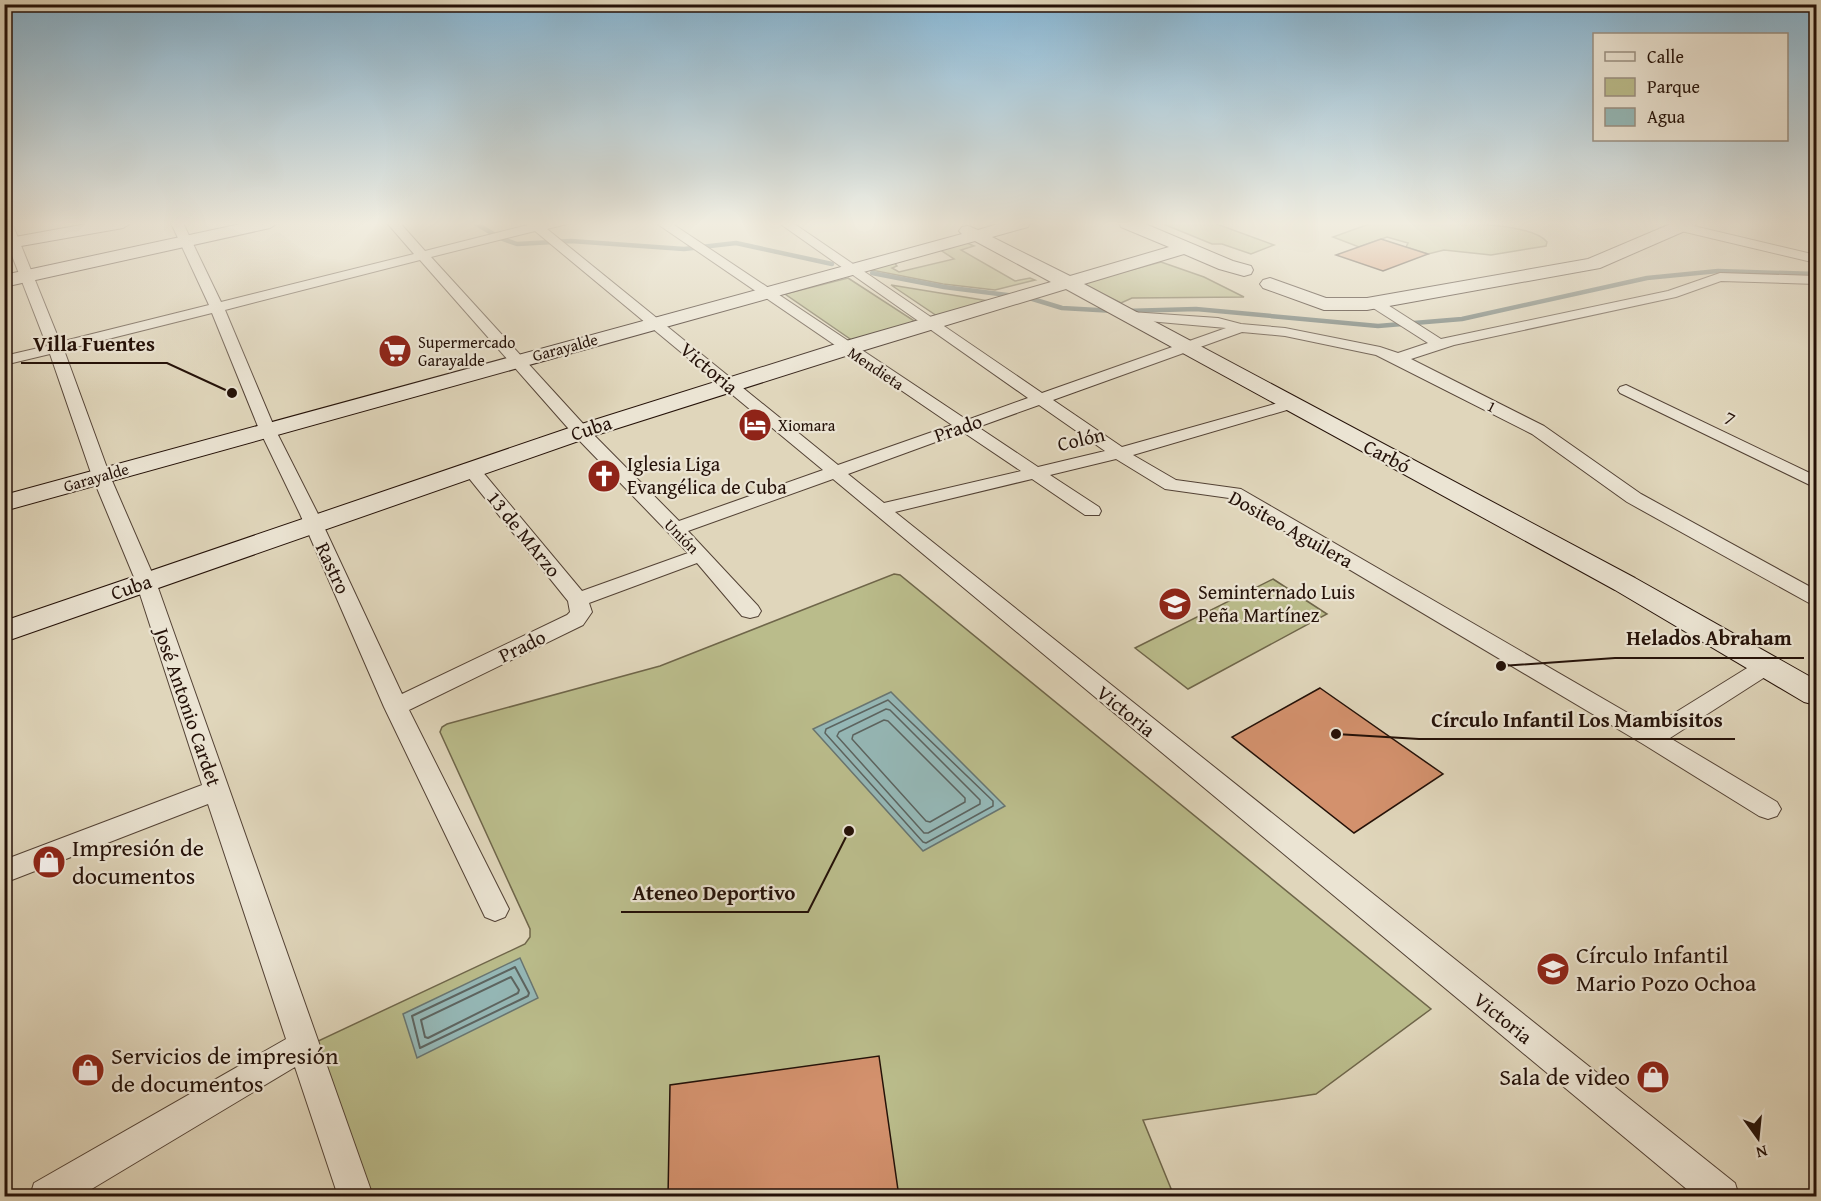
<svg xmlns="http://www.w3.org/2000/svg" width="1821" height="1201" font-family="'Gentium Book Plus',serif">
	<rect width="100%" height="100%" fill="#e0d6bb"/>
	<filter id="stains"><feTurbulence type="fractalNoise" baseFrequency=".00333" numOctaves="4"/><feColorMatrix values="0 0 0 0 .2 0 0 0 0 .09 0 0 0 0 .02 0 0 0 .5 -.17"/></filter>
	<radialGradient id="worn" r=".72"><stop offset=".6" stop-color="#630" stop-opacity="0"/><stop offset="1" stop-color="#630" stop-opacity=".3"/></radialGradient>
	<g fill="#babc8b" stroke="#6f664a" stroke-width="1.5">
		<path d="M 1161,223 L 1214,223 L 1274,245 L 1251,254 L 1222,244 L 1212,244 Z"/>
		<path d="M 1372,223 C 1406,223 1527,217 1547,242 L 1546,246 L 1491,255 L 1444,250 L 1428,254 L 1406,247 L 1408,243 L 1387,237 L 1359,247 L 1333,237 Z"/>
		<path d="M 967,243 L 974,246 L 961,250 L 1015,281 L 1030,278 L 1035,280 L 995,290 L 943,284 L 861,268 L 892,260 L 897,266 L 892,268 L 899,272 L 954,259 L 939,249 Z"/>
		<path d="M 1161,262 L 1204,277 L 1244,297 L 1132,298 L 1121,303 L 1081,283 Z"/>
		<path d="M 848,278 L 919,324 L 856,343 L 785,294 Z"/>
		<path d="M 891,285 L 995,302 L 940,318 Z"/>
		<path d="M 894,574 L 900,575 L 1431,1009 L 1316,1094 L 1143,1120 L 1174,1196 L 362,1196 L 310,1051 L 316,1042 L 525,944 L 530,937 L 530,929 L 440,732 L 442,727 L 447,724 L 660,666 Z"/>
		<path d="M 1273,579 L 1327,614 L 1188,689 L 1135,648 Z"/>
	</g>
	<g fill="#95b8b7" stroke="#687571" stroke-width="1.5">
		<path d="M 891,692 L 1005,806 L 923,851 L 813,729 Z"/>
		<path d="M 520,958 L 538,998 L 417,1058 L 403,1014 Z"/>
	</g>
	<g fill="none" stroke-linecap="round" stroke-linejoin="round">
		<g stroke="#5c6460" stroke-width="1.5">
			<path d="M 888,700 L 993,801 L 993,806 L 926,843 L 923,842 L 825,733 L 826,729 Z"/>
			<path d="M 886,709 L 890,710 L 980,800 L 980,804 L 928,833 L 924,833 L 837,736 L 839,732 Z"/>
			<path d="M 884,720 L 888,721 L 965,798 L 965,802 L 930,822 L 926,821 L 852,739 L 853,735 Z"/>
		</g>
		<g stroke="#5c6460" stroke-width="2">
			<path d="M 515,967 L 529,993 L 528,996 L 420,1048 L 412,1016 Z"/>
			<path d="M 511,977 L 519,990 L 518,993 L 428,1038 L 425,1037 L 421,1020 Z"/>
		</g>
		<g stroke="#687571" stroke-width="4.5">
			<path d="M 475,223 L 500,238 L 517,244 L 571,241 L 684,249 L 736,243 L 832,264"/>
			<path d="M 872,273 L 944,287 L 1015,296"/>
			<path d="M 1026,297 L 1062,308 L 1115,311"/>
			<path d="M 1126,311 L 1196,309 L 1378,326 L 1462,319 L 1647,278 L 1718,271 L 1816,274"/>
		</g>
	</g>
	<g fill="#d3916d" stroke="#241108" stroke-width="1.5">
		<path d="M 1381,239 L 1428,254 L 1383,271 L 1336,255 Z"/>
		<path d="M 1320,688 L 1443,774 L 1354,833 L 1232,737 Z"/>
		<path d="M 879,1056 L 899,1197 L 668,1197 L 670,1085 Z"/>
	</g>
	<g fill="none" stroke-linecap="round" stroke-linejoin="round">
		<g stroke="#534235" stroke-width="2">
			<g id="street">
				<path d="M 4,223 L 12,223 L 60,342 L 209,305 L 171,223 L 183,223 L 221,302 L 414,254 L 387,223 L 400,223 L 425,251 L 528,225 L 526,223 L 571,223 L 547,229 L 838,465 L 952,425 L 656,223 L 671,223 L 967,420 L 1028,398 L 779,223 L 793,223 L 1042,393 L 1226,328 L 1126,319 L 1124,316 L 1131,312 L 1218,318 L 1241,324 L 1285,328 L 1380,347 L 1398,353 L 1428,343 L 1370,306 L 1368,303 L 1370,300 L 1380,300 L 1441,339 L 1668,291 L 1720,273 L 1816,276 L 1816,284 L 1721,281 L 1676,297 L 1454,345 L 1411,359 L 1544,426 L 1641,494 L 1816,590 L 1816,604 L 1809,603 L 1627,502 L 1532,434 L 1376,355 L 1285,336 L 1242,332 L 1053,400 L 1122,447 L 1285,401 L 1297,401 L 1299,404 L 1297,407 L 1133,455 L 1176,480 L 1241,489 L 1652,727 L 1760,660 L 1768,658 L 1776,660 L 1779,665 L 1776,670 L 1670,738 L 1777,802 L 1781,809 L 1777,816 L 1768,819 L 1759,816 L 1643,744 L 1229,498 L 1165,489 L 1116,459 L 1050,475 L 1099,507 L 1101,511 L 1099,515 L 1085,515 L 1032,479 L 895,512 L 1735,1183 L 1739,1196 L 1695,1196 L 833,479 L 688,531 L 758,606 L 761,611 L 758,616 L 750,618 L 742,616 L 697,563 L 589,603 L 592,612 L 583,625 L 409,710 L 509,909 L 505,917 L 495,921 L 485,917 L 384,707 L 300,514 L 259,429 L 212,313 L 64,350 L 110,476 L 156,582 L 373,1196 L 338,1196 L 295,1067 L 80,1196 L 30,1196 L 34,1183 L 286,1039 L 208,804 L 4,883 L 4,860 L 202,785 L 136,582 L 92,476 L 50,354 L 4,365 L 4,356 L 47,346 L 4,235 ZM 535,231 L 823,470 L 679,521 L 587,428 L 431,257 ZM 420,260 L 575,436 L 688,553 L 582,591 L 476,464 L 464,464 L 461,468 L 464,472 L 568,601 L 570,612 L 567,615 L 402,694 L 318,514 L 275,429 L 225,310 ZM 1039,405 L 1105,451 L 1038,467 L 978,427 ZM 963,432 L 1021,471 L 884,503 L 848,474 Z"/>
				<path d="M 1681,223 L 1816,255 L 1816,263 L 1677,230 L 1675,227 Z"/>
				<path d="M 1626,385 L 1816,476 L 1816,488 L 1620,393 L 1618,390 L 1620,387 Z"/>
			</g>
		</g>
		<g stroke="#241108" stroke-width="2">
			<g id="secondary">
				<path d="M 92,223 L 131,223 L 123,228 L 4,249 L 4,239 Z"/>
				<path d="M 245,223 L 278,223 L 270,228 L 4,287 L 4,275 Z"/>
				<path d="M 1001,223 L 1030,223 L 1028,227 L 992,237 L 1070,276 L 1169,247 L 1121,227 L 1119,223 L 1143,223 L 1233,261 L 1251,266 L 1253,270 L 1251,274 L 1244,276 L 1219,269 L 1184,254 L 1084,284 L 1635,578 L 1816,680 L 1816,705 L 1804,702 L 1615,590 L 1066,289 L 855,353 L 590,437 L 4,642 L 4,621 L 572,427 L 839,343 L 1051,282 L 975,241 L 4,511 L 4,495 L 962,234 L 959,231 L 962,227 L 968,226 L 978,230 Z"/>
				<path d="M 1673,223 L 1696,223 L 1694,227 L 1600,268 L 1367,310 L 1324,310 L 1263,288 L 1260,284 L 1263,280 L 1270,278 L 1326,298 L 1367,298 L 1588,259 Z"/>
			</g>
		</g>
		<use href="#street" fill="#ebe4d3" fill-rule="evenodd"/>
		<use href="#secondary" fill="#ebe4d3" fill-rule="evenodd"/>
	</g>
	<linearGradient id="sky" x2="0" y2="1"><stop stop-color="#87b6d4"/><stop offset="0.57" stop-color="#f1ede0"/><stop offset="1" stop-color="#f1ede0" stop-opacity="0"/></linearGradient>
	<rect width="1821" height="392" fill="url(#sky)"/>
	<defs>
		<g id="supermarket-disc" transform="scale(1.725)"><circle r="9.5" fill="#8f2418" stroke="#ebe4d3"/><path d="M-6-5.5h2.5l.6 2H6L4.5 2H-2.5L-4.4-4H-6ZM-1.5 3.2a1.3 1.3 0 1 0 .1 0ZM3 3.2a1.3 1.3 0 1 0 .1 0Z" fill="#fff"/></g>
		<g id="hotel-disc" transform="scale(1.725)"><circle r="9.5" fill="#8f2418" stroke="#ebe4d3"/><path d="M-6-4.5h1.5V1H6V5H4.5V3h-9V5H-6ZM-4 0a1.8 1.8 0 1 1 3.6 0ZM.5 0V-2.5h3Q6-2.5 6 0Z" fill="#fff"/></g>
		<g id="church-disc" transform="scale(1.725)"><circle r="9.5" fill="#8f2418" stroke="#ebe4d3"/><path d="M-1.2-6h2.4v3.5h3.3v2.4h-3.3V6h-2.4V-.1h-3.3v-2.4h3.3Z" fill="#fff"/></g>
		<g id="school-disc" transform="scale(1.725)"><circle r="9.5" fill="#8f2418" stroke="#ebe4d3"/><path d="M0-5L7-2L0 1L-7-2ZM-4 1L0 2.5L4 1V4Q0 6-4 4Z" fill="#fff"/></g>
		<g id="shop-disc" transform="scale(1.725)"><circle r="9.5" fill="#8f2418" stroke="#ebe4d3"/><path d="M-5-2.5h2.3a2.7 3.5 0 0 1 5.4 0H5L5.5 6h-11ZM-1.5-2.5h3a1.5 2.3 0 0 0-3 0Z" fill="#fff"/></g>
	</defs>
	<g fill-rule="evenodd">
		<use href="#supermarket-disc" x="395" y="351"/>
		<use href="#hotel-disc" x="755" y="425"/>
		<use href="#church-disc" x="604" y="476"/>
		<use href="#school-disc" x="1175" y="604"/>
		<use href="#shop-disc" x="49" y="862"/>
		<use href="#school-disc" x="1553" y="969"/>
		<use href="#shop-disc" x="88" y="1070"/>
		<use href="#shop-disc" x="1653" y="1077"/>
	</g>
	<g text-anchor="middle" stroke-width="4.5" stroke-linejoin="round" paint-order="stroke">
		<g font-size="16" fill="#241108" stroke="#ebe4d3" text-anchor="start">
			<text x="418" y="348">Supermercado<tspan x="418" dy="18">Garayalde</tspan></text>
			<text x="778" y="431">Xiomara</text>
		</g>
		<g font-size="16" fill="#241108" stroke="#ebe4d3">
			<text transform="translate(565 347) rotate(-15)" y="6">Garayalde</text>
			<text transform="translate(876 368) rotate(34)" y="6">Mendieta</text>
			<text transform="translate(1492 406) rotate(27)" y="6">1</text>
			<text transform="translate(96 477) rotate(-16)" y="6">Garayalde</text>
			<text transform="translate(682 536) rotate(45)" y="6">Unión</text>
		</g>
		<g font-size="20" fill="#241108" stroke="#ebe4d3">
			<text transform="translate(709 368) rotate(40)" y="7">Victoria</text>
			<text transform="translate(1730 418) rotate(26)" y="7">7</text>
			<text transform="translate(591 428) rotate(-18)" y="7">Cuba</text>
			<text transform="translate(958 428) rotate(-19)" y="7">Prado</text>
			<text transform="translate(1081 439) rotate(-13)" y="7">Colón</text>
			<text transform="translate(1387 456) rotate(28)" y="7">Carbó</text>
			<text transform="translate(1291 529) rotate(29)" y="7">Dositeo Aguilera</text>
			<text transform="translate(524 534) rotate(51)" y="7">13 de MArzo</text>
			<text transform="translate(333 568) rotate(65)" y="7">Rastro</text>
			<text transform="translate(131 587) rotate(-19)" y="7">Cuba</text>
			<text transform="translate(522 646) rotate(-26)" y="7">Prado</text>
			<text transform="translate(188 707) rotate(71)" y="7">José Antonio Cardet</text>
			<text transform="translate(1126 711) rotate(39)" y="7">Victoria</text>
			<text transform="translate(1503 1018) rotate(39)" y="7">Victoria</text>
		</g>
		<g font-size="20" fill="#241108" stroke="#ebe4d3" text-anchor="start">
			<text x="627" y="471">Iglesia Liga<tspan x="627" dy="23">Evangélica de Cuba</tspan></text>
			<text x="1198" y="599">Seminternado Luis<tspan x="1198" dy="23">Peña Martínez</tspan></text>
		</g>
		<g font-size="24" fill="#241108" stroke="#ebe4d3" text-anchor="start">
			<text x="72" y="856">Impresión de<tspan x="72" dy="28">documentos</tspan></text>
			<text x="1576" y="963">Círculo Infantil<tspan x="1576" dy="28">Mario Pozo Ochoa</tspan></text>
			<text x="111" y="1064">Servicios de impresión<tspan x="111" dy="28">de documentos</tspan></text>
			<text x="1630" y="1085" text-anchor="end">Sala de video</text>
		</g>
	</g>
	<path fill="none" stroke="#241108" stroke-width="2" d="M232 393L167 363H21M1501 666L1615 658H1804M1336 734L1419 739H1735M849 831L808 912H621"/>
	<g fill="#241108" stroke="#ebe4d3" stroke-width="2">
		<circle cx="232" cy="393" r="6"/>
		<circle cx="1501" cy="666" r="6"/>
		<circle cx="1336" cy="734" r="6"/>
		<circle cx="849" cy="831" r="6"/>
	</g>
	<g font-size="21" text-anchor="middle" font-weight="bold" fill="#241108" stroke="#ebe4d3" stroke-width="4.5" stroke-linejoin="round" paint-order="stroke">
		<text x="94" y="351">Villa Fuentes</text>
		<text x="1709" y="645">Helados Abraham</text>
		<text x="1577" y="727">Círculo Infantil Los Mambisitos</text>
		<text x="714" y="900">Ateneo Deportivo</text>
	</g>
	<rect width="1821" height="1201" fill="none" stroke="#e0d6bb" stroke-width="24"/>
	<rect x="6" y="6" width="1809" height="1189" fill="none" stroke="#241108" stroke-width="3"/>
	<rect x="12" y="12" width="1797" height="1177" fill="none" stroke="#241108" stroke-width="1.5"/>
	<rect x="1593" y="33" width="195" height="108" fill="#ebe4d3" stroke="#9b9082" stroke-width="1.5"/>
	<rect x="1605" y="52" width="30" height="9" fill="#ebe4d3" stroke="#9b9082" stroke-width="1.5"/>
	<text x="1647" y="63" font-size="18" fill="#241108">Calle</text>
	<rect x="1605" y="78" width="30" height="18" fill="#babc8b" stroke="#9b9082" stroke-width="1.5"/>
	<text x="1647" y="93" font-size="18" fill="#241108">Parque</text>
	<rect x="1605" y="108" width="30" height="18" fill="#95b8b7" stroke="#9b9082" stroke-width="1.5"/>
	<text x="1647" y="123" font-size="18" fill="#241108">Agua</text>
	<g transform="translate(1758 1138) rotate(165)" stroke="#ebe4d3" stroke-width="4.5" paint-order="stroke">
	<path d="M0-4.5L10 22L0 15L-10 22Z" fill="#241108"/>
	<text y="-9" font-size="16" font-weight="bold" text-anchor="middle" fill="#241108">N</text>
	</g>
	<rect width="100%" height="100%" filter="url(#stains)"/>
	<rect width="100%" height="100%" fill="url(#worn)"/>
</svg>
